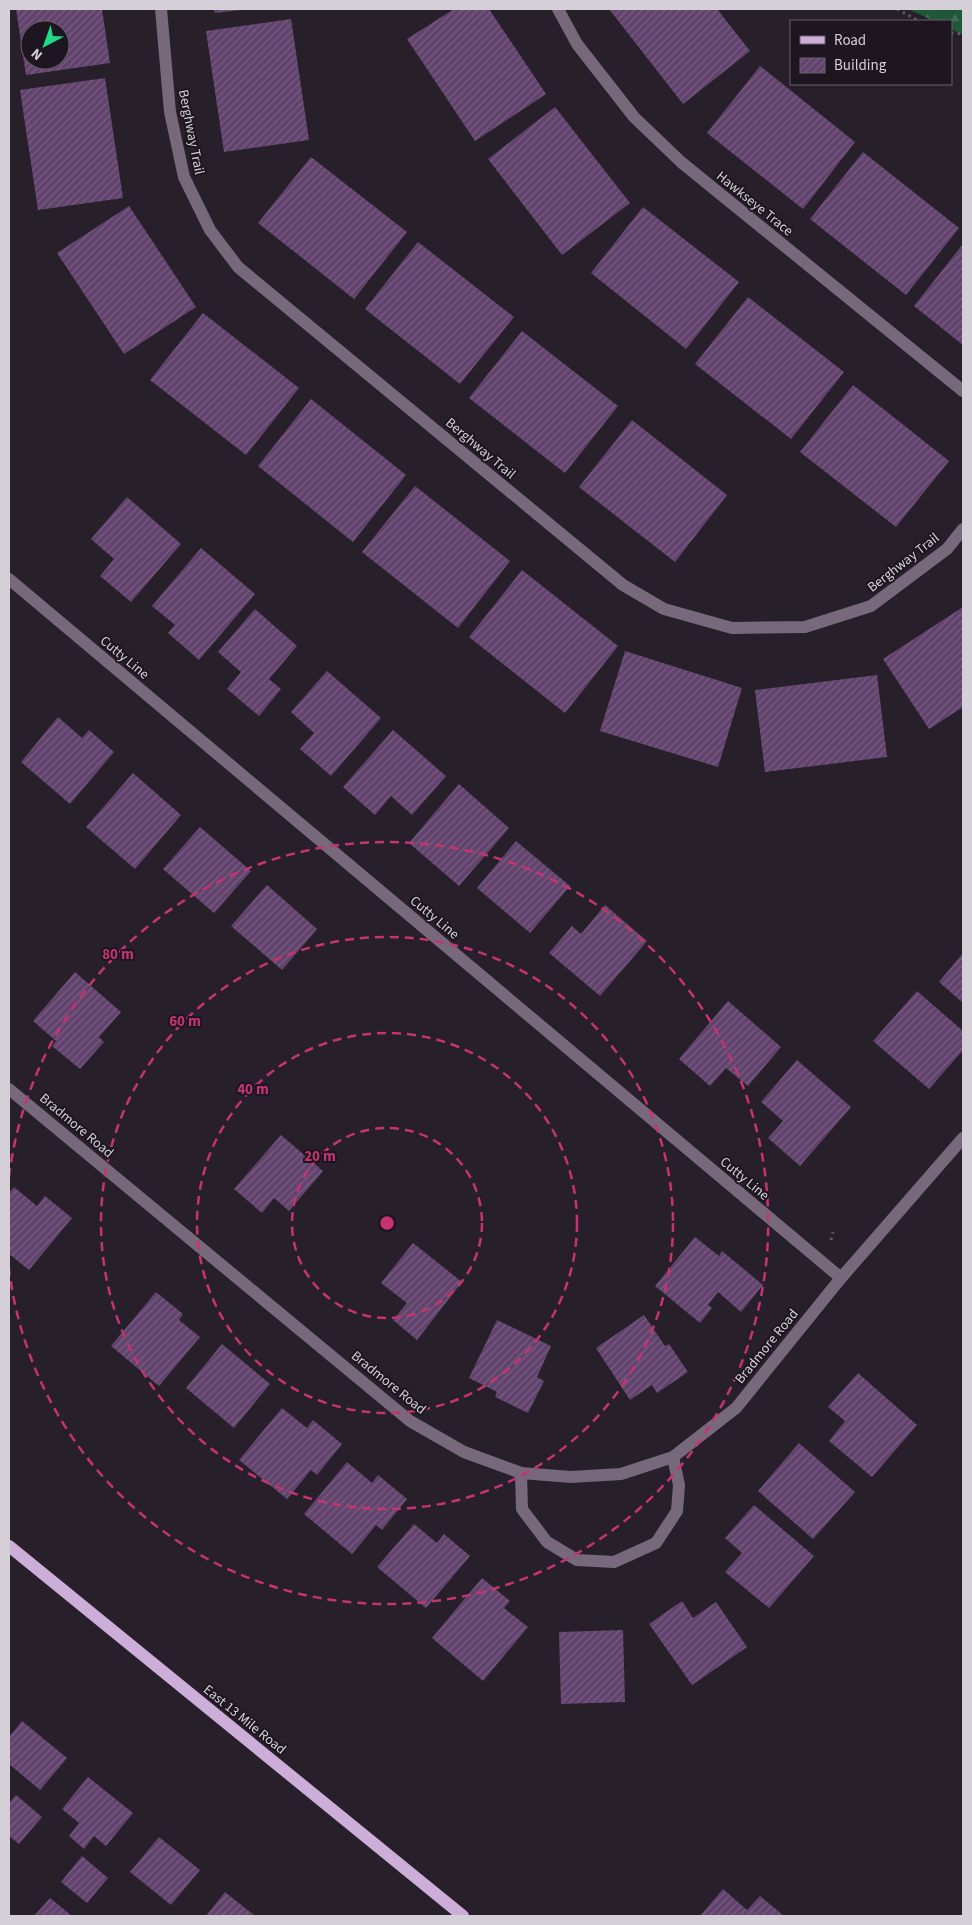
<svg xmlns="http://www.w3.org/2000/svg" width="972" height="1925" font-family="'Source Sans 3',sans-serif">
	<defs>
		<pattern id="forest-firs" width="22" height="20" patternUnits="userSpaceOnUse" patternTransform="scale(1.25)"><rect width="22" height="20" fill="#1f5739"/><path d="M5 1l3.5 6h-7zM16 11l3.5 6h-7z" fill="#3f6e55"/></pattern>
		<pattern id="building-hatch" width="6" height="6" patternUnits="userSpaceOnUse" patternTransform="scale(1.25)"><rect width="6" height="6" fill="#62436d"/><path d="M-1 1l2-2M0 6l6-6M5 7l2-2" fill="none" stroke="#785d81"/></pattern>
	</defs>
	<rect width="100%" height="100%" fill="#27202a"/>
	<path fill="url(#forest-firs)" d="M 908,9 L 963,9 L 963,35 L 951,29 L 951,21 L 934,21 Z"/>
	<g fill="url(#building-hatch)" fill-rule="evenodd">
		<path d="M 16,9 L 102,9 L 110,63 L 26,75 ZM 30,30 L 60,30 L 60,60 L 30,60 Z"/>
		<path d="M 214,9 L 241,9 L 241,10 L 215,13 Z"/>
		<path d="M 454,9 L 489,9 L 546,94 L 475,141 L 407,39 Z"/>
		<path d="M 609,9 L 717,9 L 750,51 L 683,104 Z"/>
		<path d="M 291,19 L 309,140 L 224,152 L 206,31 Z"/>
		<path d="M 760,66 L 855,142 L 803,209 L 707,133 Z"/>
		<path d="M 105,78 L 123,198 L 38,210 L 20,90 Z"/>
		<path d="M 555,107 L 630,203 L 562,255 L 488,159 Z"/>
		<path d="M 863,152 L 959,228 L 906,295 L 810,219 Z"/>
		<path d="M 311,157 L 407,232 L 354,299 L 258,223 Z"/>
		<path d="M 129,206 L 196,307 L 124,354 L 57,253 Z"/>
		<path d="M 643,207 L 739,282 L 686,349 L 591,273 Z"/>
		<path d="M 418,242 L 514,317 L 460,384 L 365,309 Z"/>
		<path d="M 963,244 L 963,345 L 914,306 Z"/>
		<path d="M 748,297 L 844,372 L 791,439 L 695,364 Z"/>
		<path d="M 203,313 L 299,388 L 246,455 L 150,380 Z"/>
		<path d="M 522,331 L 618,406 L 565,473 L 469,398 Z"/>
		<path d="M 853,385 L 949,461 L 896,527 L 800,452 Z"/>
		<path d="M 311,399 L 406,475 L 353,542 L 258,466 Z"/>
		<path d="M 632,420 L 727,495 L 675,562 L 579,487 Z"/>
		<path d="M 415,486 L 510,561 L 458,628 L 362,552 Z"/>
		<path d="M 127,497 L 181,544 L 131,602 L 100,576 L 114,559 L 91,539 Z"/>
		<path d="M 201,548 L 255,594 L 199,660 L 168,633 L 175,625 L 152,606 Z"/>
		<path d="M 522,570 L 618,646 L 565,713 L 469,637 Z"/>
		<path d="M 963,607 L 963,707 L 929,729 L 883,659 Z"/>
		<path d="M 255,609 L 297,646 L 269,679 L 281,689 L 259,716 L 227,689 L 241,672 L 218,652 Z"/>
		<path d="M 625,651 L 742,688 L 718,767 L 600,731 Z"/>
		<path d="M 327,671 L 381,718 L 331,776 L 300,749 L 314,733 L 291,712 Z"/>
		<path d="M 877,675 L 887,757 L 765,772 L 755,690 Z"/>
		<path d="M 58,717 L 82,738 L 89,730 L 114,752 L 70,804 L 21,762 Z"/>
		<path d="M 393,730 L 446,776 L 412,815 L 391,796 L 375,815 L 343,787 Z"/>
		<path d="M 133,773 L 181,815 L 135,869 L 86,827 Z"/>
		<path d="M 459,784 L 509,828 L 459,886 L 409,843 Z"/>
		<path d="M 200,827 L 251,871 L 214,913 L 163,869 Z"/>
		<path d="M 516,841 L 570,886 L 530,933 L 477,888 Z"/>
		<path d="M 267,885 L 317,929 L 282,970 L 231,926 Z"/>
		<path d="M 605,905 L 647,941 L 600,996 L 549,953 L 572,926 L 581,934 Z"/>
		<path d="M 963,953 L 963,1003 L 939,982 Z"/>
		<path d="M 75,972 L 121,1012 L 99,1037 L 104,1042 L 80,1069 L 52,1046 L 56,1041 L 33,1021 Z"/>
		<path d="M 917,991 L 963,1031 L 963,1050 L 929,1089 L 873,1041 Z"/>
		<path d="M 728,1001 L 781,1047 L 748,1086 L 726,1068 L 710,1086 L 679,1059 Z"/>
		<path d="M 797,1060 L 851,1107 L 800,1166 L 768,1138 L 783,1121 L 761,1102 Z"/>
		<path d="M 281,1135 L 323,1171 L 289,1211 L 274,1198 L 262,1213 L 234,1189 Z"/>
		<path d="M 14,1187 L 37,1206 L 45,1196 L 72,1218 L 29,1270 L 9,1254 L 9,1193 Z"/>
		<path d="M 695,1237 L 719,1256 L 722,1251 L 763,1285 L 741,1312 L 718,1292 L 708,1305 L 712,1308 L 700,1323 L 655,1286 Z"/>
		<path d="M 413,1243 L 462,1282 L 417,1340 L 393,1320 L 407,1303 L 381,1283 Z"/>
		<path d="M 156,1292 L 183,1314 L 179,1320 L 200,1337 L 159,1386 L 111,1346 Z"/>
		<path d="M 644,1315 L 665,1346 L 669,1344 L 688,1372 L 657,1393 L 652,1385 L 630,1400 L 596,1348 Z"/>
		<path d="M 497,1320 L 551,1346 L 537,1377 L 544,1381 L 528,1413 L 495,1397 L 497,1392 L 469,1378 Z"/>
		<path d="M 222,1344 L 270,1384 L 234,1428 L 186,1388 Z"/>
		<path d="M 858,1373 L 917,1425 L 872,1477 L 829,1441 L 845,1421 L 828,1407 Z"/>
		<path d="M 282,1408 L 307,1428 L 313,1420 L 342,1444 L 317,1475 L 311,1470 L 287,1499 L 239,1460 Z"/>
		<path d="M 799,1443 L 855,1492 L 813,1539 L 758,1491 Z"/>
		<path d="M 347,1462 L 372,1483 L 378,1475 L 407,1499 L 382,1530 L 376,1525 L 352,1554 L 304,1514 Z"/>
		<path d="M 754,1505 L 814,1556 L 769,1608 L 725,1572 L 742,1553 L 725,1538 Z"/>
		<path d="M 414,1524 L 437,1543 L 444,1534 L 470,1556 L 426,1608 L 377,1567 Z"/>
		<path d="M 482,1578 L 510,1601 L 504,1608 L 528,1627 L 483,1681 L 432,1638 Z"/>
		<path d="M 682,1601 L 693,1618 L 716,1602 L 747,1647 L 692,1685 L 649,1624 Z"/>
		<path d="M 623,1630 L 625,1702 L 561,1704 L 559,1632 Z"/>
		<path d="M 22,1721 L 67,1758 L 40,1790 L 9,1764 L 9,1737 Z"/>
		<path d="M 88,1777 L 133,1813 L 106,1846 L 94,1836 L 84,1849 L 69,1836 L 79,1823 L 62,1809 Z"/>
		<path d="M 16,1795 L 42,1817 L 19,1844 L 9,1836 L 9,1803 Z"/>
		<path d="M 159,1837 L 200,1870 L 171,1905 L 130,1872 Z"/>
		<path d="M 82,1856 L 108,1878 L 87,1903 L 61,1882 Z"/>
		<path d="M 723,1889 L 747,1910 L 760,1896 L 784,1916 L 700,1916 Z"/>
		<path d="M 225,1892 L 255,1916 L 206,1916 Z"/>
		<path d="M 50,1898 L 72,1916 L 34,1916 Z"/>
	</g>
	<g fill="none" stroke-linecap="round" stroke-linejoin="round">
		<g stroke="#5d5760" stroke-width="3" stroke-dasharray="2.5 4" stroke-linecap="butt">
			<path d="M 897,9 L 919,21"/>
			<path d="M 951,33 L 963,34"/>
			<path d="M 831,1240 L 833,1232"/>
		</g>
		<g stroke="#77687c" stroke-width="12">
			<path d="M 161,9 L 170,112 L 184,177 L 210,230 L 238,267 L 623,585 L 664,609 L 732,628 L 805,627 L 871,606 L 947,549 L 963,529"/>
			<path d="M 558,9 L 577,44 L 634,117 L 681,162 L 963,391"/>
			<path d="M 9,579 L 841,1278"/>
			<path d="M 9,1089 L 410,1421 L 464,1452 L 521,1473 L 571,1477 L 621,1474 L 673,1457 L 736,1408 L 841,1278 L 963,1138"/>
			<path d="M 521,1473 L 522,1509 L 547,1542 L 577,1560 L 614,1562 L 656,1543 L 677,1511 L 679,1485 L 673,1457"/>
		</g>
		<path stroke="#ccaed8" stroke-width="12" d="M 9,1546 L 463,1916"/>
	</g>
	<g fill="none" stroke="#c5346e" stroke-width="2.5" stroke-dasharray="9 6">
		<circle cx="387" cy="1223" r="95"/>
		<circle cx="387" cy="1223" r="190"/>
		<circle cx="387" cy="1223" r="286"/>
		<path d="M9 1177A381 381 0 1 1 9 1269"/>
	</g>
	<g text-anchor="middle" stroke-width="4" stroke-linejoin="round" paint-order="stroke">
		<g font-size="14" fill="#d5d0d7" stroke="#1d1620">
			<text transform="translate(192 132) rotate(79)" y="5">Berghway Trail</text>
			<text transform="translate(755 203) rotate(39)" y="5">Hawkseye Trace</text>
			<text transform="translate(481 448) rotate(40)" y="5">Berghway Trail</text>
			<text transform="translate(903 562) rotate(-38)" y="5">Berghway Trail</text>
			<text transform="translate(125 657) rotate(40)" y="5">Cutty Line</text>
			<text transform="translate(435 917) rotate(40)" y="5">Cutty Line</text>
			<text transform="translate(77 1125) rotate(40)" y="5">Bradmore Road</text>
			<text transform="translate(745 1178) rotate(40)" y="5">Cutty Line</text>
			<text transform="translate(766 1346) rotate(-51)" y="5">Bradmore Road</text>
			<text transform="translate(389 1382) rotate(39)" y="5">Bradmore Road</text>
			<text transform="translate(245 1719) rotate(39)" y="5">East 13 Mile Road</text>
		</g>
	</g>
	<circle cx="387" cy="1223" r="8" fill="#c5346e" stroke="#1d1620" stroke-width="2.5"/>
	<g font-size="15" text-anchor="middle" font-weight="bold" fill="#c5346e" stroke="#1d1620" stroke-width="4" stroke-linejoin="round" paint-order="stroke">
		<text x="118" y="959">80 m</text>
		<text x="185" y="1026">60 m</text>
		<text x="253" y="1094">40 m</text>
		<text x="320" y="1161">20 m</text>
	</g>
	<rect width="972" height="1925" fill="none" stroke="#d5d0d7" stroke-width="20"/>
	<rect x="790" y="20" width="162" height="65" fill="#1d1620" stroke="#676069"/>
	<rect x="800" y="36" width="25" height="8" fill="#ccaed8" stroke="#676069"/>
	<text x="834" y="45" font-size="15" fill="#d5d0d7">Road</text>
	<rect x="800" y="58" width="25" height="15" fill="url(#building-hatch)" stroke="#676069"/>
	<text x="834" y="70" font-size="15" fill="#d5d0d7">Building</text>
	<g transform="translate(45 45) rotate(221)"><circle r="24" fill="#1d1620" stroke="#676069"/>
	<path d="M0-4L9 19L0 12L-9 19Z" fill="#21d887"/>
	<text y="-8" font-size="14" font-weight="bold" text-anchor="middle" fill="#d5d0d7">N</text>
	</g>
</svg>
